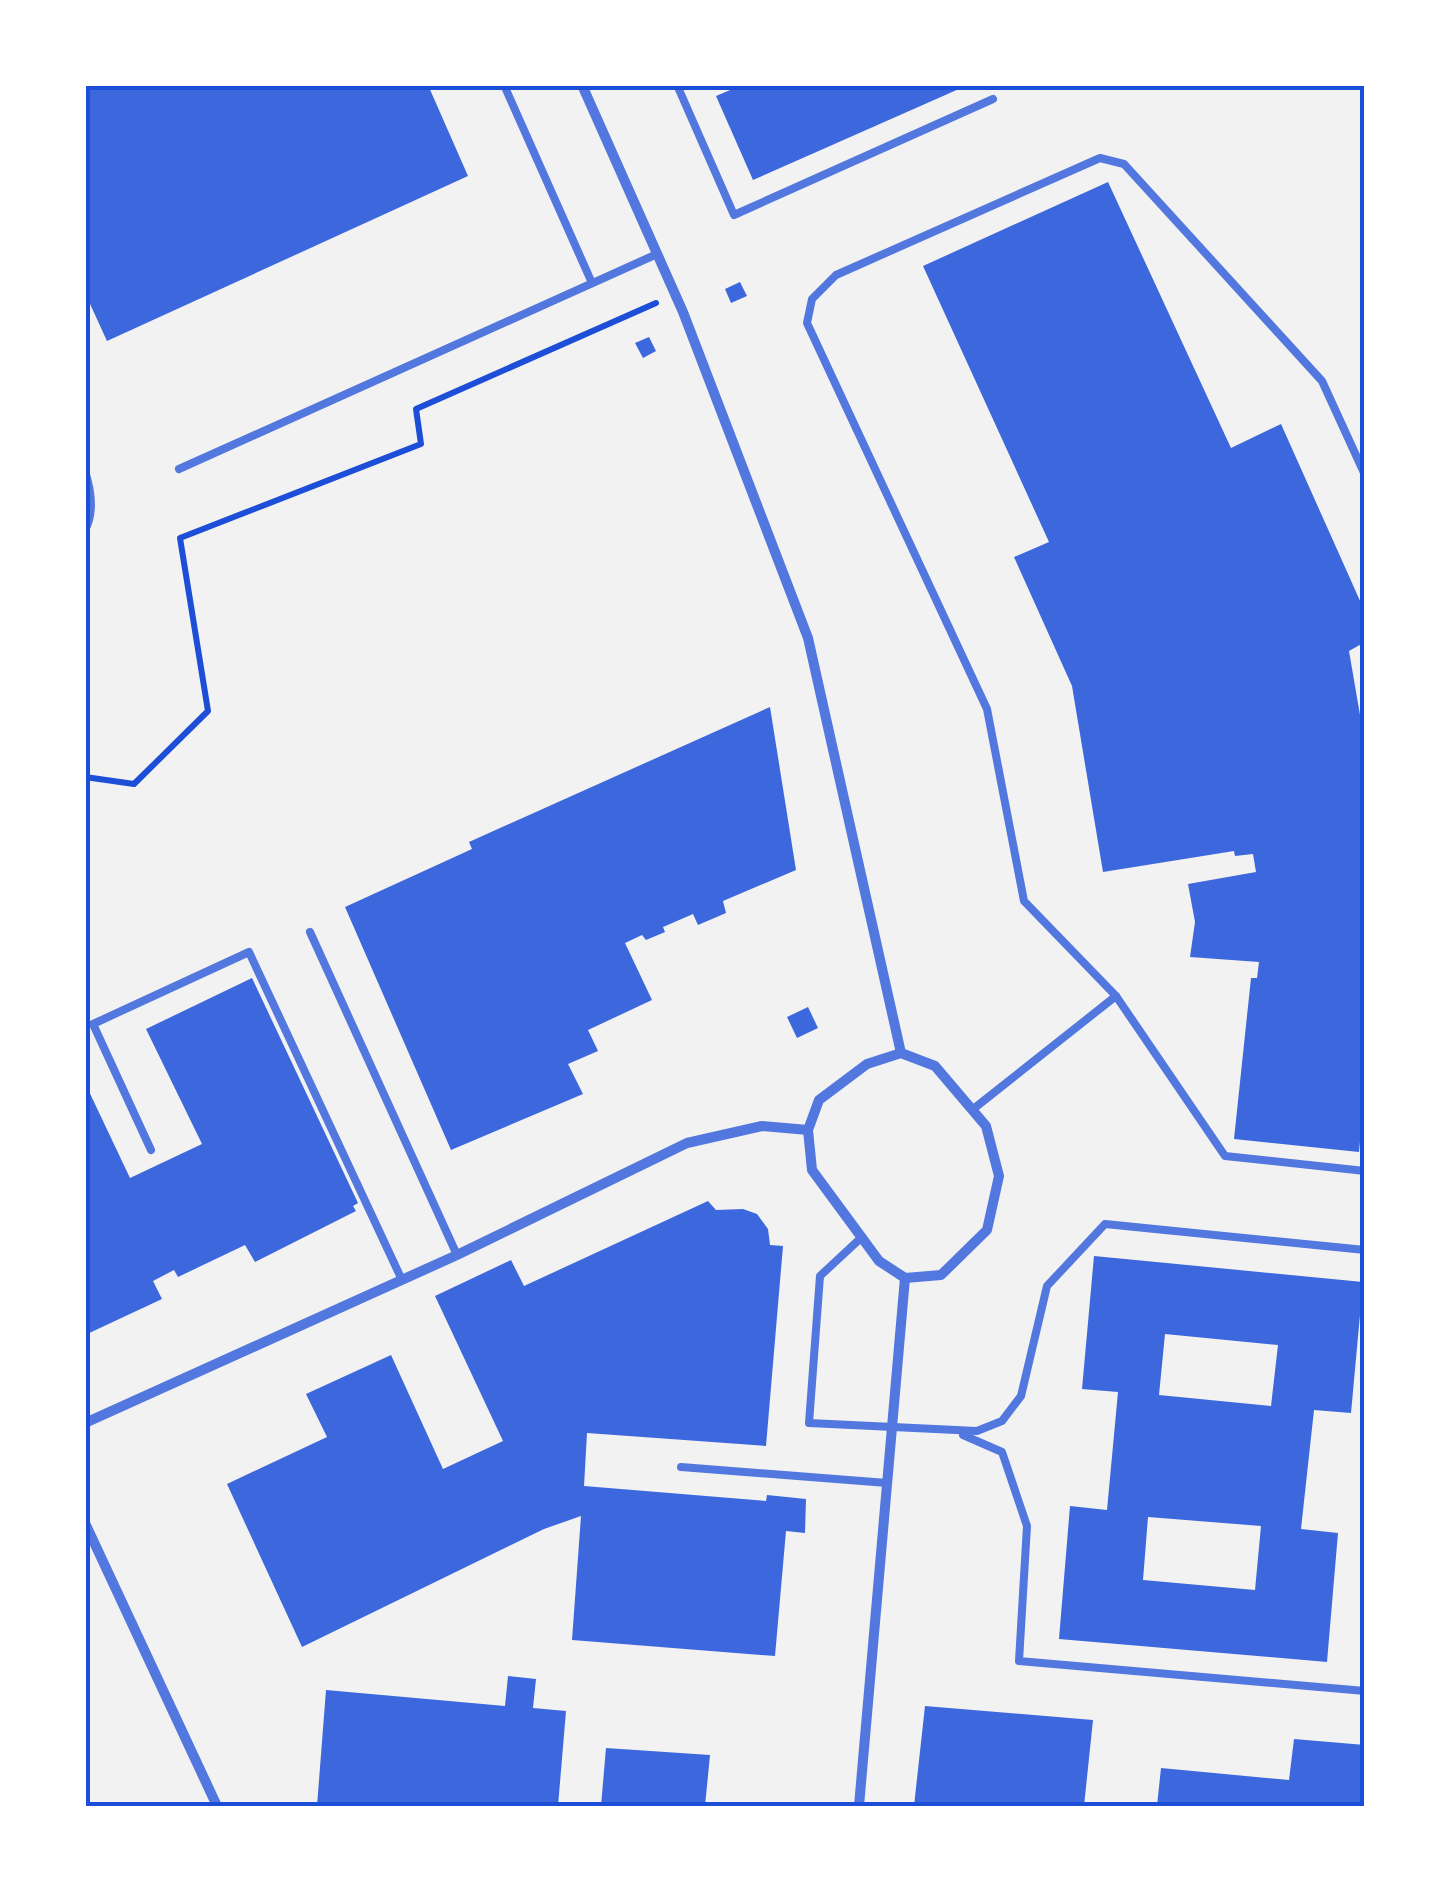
<svg xmlns="http://www.w3.org/2000/svg" width="1450" height="1891" font-family="'DM Sans',sans-serif">
	<rect width="100%" height="100%" fill="#f2f2f2"/>
	<g fill="#3d67dc" fill-rule="evenodd">
		<path d="M 85,85 L 428,85 L 468,176 L 107,341 L 85,293 Z"/>
		<path d="M 742,85 L 968,85 L 753,180 L 716,96 Z"/>
		<path d="M 1108,182 L 1231,448 L 1281,424 L 1365,612 L 1365,642 L 1349,651 L 1365,744 L 1365,1090 L 1359,1152 L 1234,1139 L 1251,978 L 1257,978 L 1259,962 L 1190,957 L 1195,922 L 1188,884 L 1256,872 L 1253,854 L 1235,856 L 1234,851 L 1103,872 L 1072,686 L 1014,557 L 1049,542 L 923,266 Z"/>
		<path d="M 740,282 L 747,296 L 731,303 L 725,289 Z"/>
		<path d="M 649,337 L 656,351 L 643,358 L 635,343 Z"/>
		<path d="M 770,707 L 796,870 L 723,901 L 726,913 L 698,925 L 693,914 L 663,927 L 665,932 L 646,940 L 642,935 L 625,943 L 652,1000 L 588,1030 L 598,1051 L 568,1064 L 583,1094 L 451,1150 L 345,907 L 472,849 L 469,842 Z"/>
		<path d="M 252,978 L 358,1203 L 353,1206 L 356,1211 L 255,1262 L 245,1245 L 178,1277 L 174,1270 L 153,1281 L 162,1299 L 85,1335 L 85,1083 L 130,1178 L 202,1144 L 146,1029 Z"/>
		<path d="M 808,1007 L 818,1028 L 797,1038 L 787,1017 Z"/>
		<path d="M 708,1201 L 716,1210 L 743,1209 L 757,1214 L 768,1229 L 770,1245 L 783,1246 L 766,1446 L 587,1433 L 584,1486 L 766,1501 L 767,1495 L 806,1499 L 805,1533 L 786,1531 L 775,1656 L 572,1640 L 581,1516 L 544,1529 L 302,1647 L 227,1484 L 327,1437 L 306,1394 L 391,1355 L 443,1469 L 503,1441 L 435,1296 L 511,1260 L 524,1286 Z"/>
		<path d="M 1094,1256 L 1363,1282 L 1351,1413 L 1314,1410 L 1301,1529 L 1338,1533 L 1327,1662 L 1059,1639 L 1070,1506 L 1107,1510 L 1118,1392 L 1082,1389 ZM 1165,1334 L 1278,1345 L 1271,1406 L 1159,1395 ZM 1148,1517 L 1261,1526 L 1255,1590 L 1143,1580 Z"/>
		<path d="M 508,1676 L 536,1679 L 533,1708 L 566,1711 L 558,1806 L 317,1806 L 326,1690 L 505,1706 Z"/>
		<path d="M 925,1706 L 1093,1720 L 1084,1806 L 914,1806 Z"/>
		<path d="M 1294,1739 L 1365,1745 L 1365,1806 L 1157,1806 L 1161,1768 L 1289,1780 Z"/>
		<path d="M 606,1748 L 710,1755 L 705,1806 L 601,1806 Z"/>
	</g>
	<g fill="none" stroke-linecap="round" stroke-linejoin="round">
		<path stroke="#1d4ed8" stroke-width="6" d="M 85,777 L 134,784 L 208,711 L 180,538 L 421,444 L 416,409 L 656,303"/>
		<g stroke="#5277de" stroke-width="8">
			<path d="M 504,85 L 592,283"/>
			<path d="M 677,85 L 734,215 L 993,99"/>
			<path d="M 179,469 L 657,254"/>
			<path d="M 85,471 C 91,490 95,512 85,530"/>
			<path d="M 1365,475 L 1322,381 L 1124,164 L 1100,158 L 836,275 L 812,299 L 807,323 L 987,709 L 1024,901 L 1116,996 L 1225,1156 L 1365,1171"/>
			<path d="M 310,932 L 457,1255"/>
			<path d="M 972,1110 L 1116,996"/>
			<path d="M 151,1150 L 93,1024 L 249,952 L 402,1280"/>
			<path d="M 862,1237 L 820,1276 L 809,1423 L 977,1431 L 1002,1421 L 1021,1396 L 1047,1286 L 1105,1224 L 1365,1250"/>
			<path d="M 963,1435 L 1002,1452 L 1027,1526 L 1019,1661 L 1365,1691"/>
			<path d="M 681,1467 L 887,1483"/>
		</g>
		<g stroke="#5277de" stroke-width="10">
			<path d="M 582,85 L 683,312 L 808,638 L 901,1053"/>
			<path d="M 901,1053 L 935,1066 L 986,1126 L 999,1176 L 987,1230 L 941,1275 L 905,1278 L 879,1261 L 812,1170 L 808,1130 L 819,1100 L 867,1064 Z"/>
			<path d="M 85,1423 L 457,1255 L 687,1143 L 762,1126 L 808,1130"/>
			<path d="M 85,1523 L 217,1806"/>
			<path d="M 859,1806 L 905,1278"/>
		</g>
	</g>
	<rect width="1450" height="1891" fill="none" stroke="#ffffff" stroke-width="175"/>
	<rect x="88" y="88" width="1274" height="1716" fill="none" stroke="#1d4ed8" stroke-width="4"/>
</svg>
